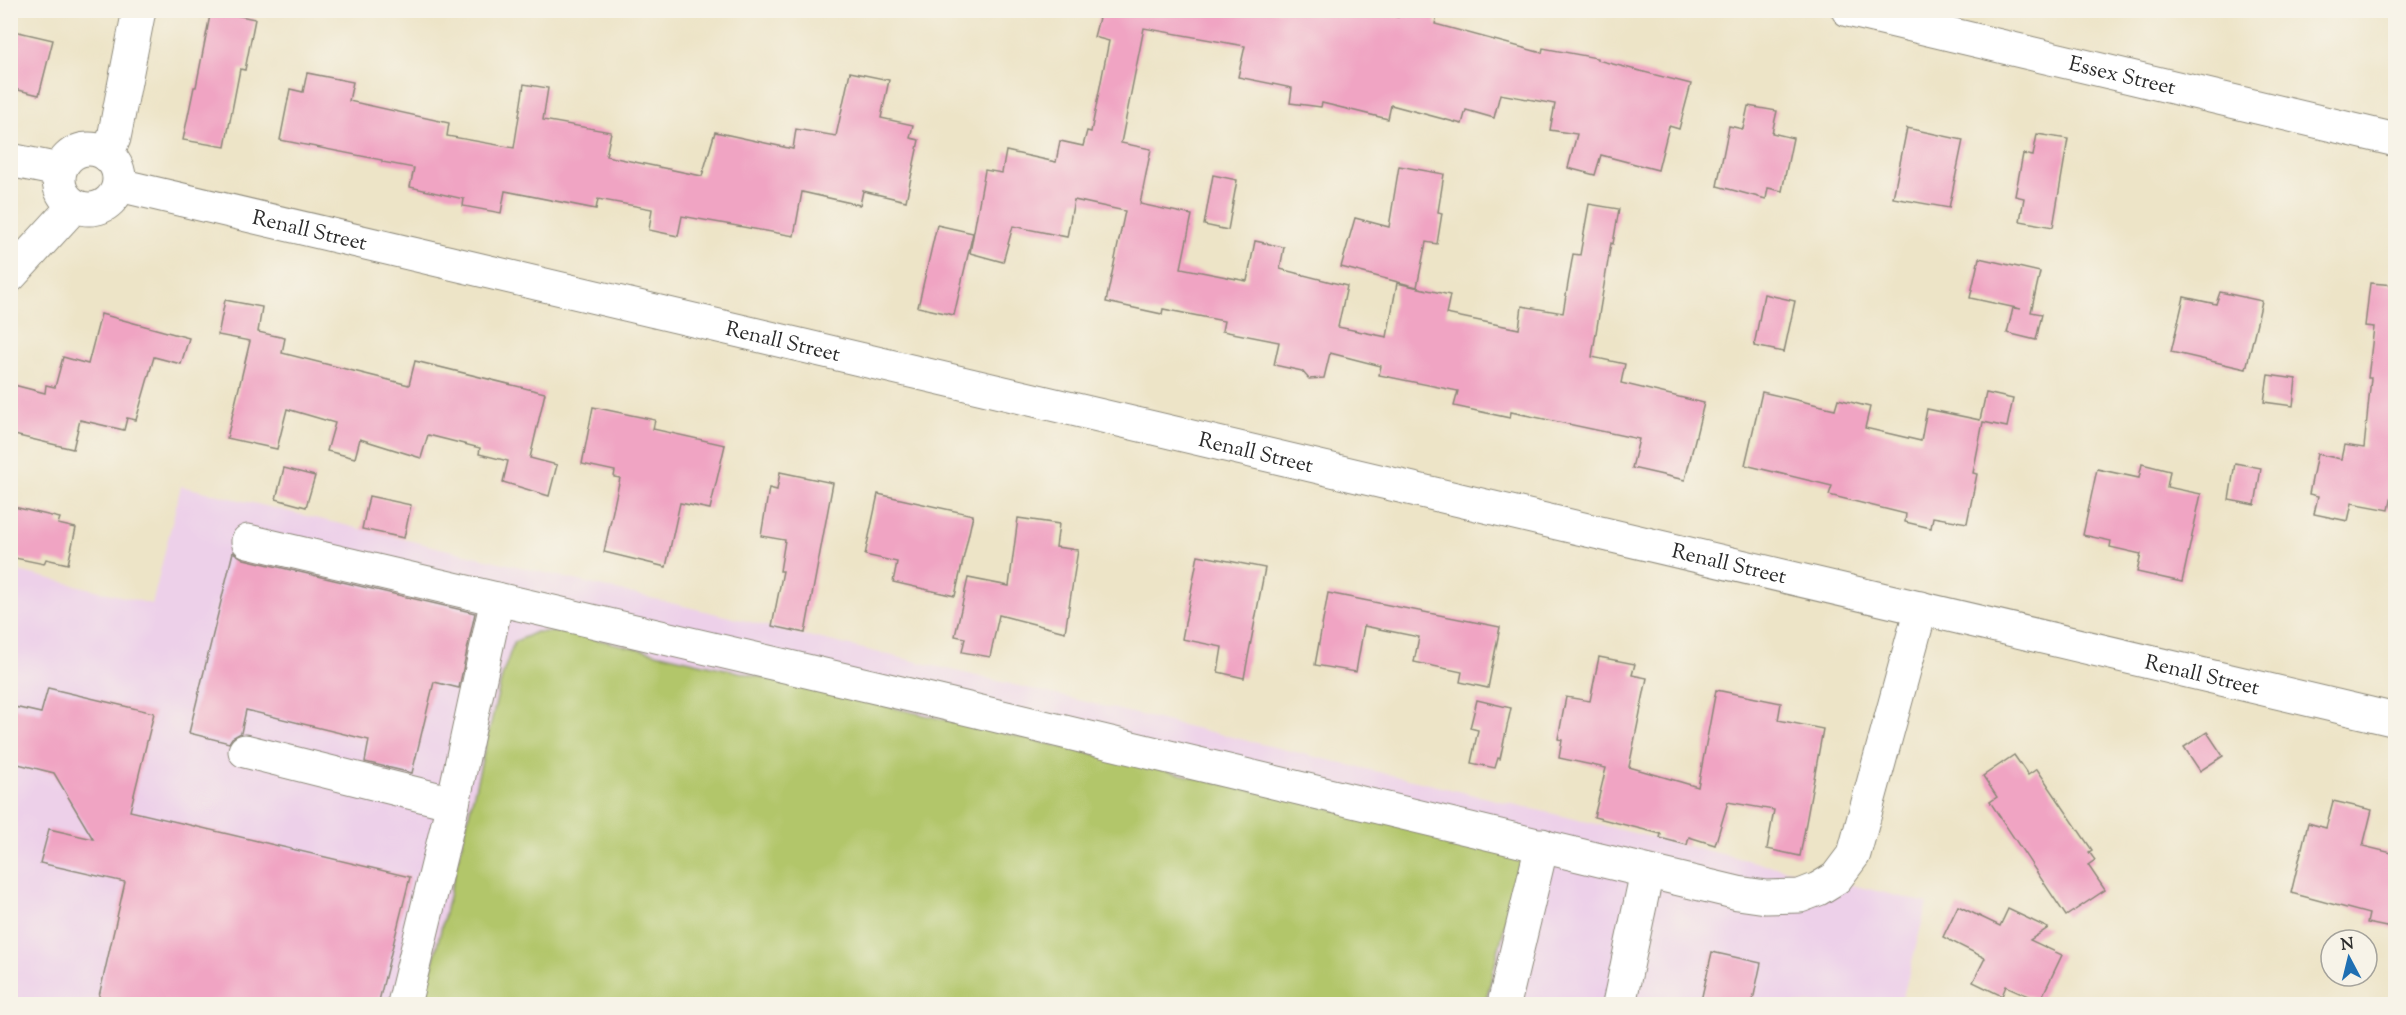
<svg xmlns="http://www.w3.org/2000/svg" width="2406" height="1015" font-family="'Sorts Mill Goudy',serif">
	<rect width="100%" height="100%" fill="#f7f3e8"/>
	<filter id="ink" filterUnits="userSpaceOnUse"><feTurbulence type="fractalNoise" baseFrequency=".0167" numOctaves="2"/><feDisplacementMap in="SourceGraphic" scale="12" xChannelSelector="R" yChannelSelector="G"/><feConvolveMatrix kernelMatrix="1 2 1 2 8 2 1 2 1" color-interpolation-filters="sRGB"/></filter>
	<filter id="wash" filterUnits="userSpaceOnUse"><feTurbulence type="fractalNoise" baseFrequency=".008" numOctaves="4" result="noise"/><feDisplacementMap in="SourceGraphic" scale="24" xChannelSelector="R" yChannelSelector="G"/><feGaussianBlur stdDeviation="1.35" result="paint"/><feColorMatrix in="noise" values="0 0 0 0 0 0 0 0 0 0 0 0 0 0 0 0 0 1.4 0 .05"/><feComposite in="paint" operator="in"/></filter>
	<g filter="url(#wash)">
		<rect width="100%" height="100%" fill="#ede4c7"/>
		<path fill="#edd0e9" d="M 181,486 L 1927,903 L 1902,1001 L 1910,1004 L 11,1004 L 11,569 L 152,604 Z"/>
		<path fill="#b2c66a" stroke="#6e784a" stroke-width="1.5" d="M 536,632 L 565,632 L 1523,853 L 1485,1004 L 423,1004 L 503,673 L 514,642 Z"/>
		<g id="blocks">
			<g fill="#f0a4c3">
				<path d="M 211,10 L 255,19 L 245,70 L 240,69 L 225,147 L 183,140 L 194,87 L 196,87 Z"/>
				<path d="M 1101,10 L 1369,10 L 1398,17 L 1400,10 L 1438,10 L 1435,24 L 1542,53 L 1543,48 L 1597,58 L 1597,60 L 1691,84 L 1679,129 L 1669,126 L 1658,170 L 1601,155 L 1595,175 L 1568,168 L 1577,134 L 1550,130 L 1555,104 L 1500,94 L 1494,118 L 1466,110 L 1462,124 L 1391,105 L 1388,119 L 1322,103 L 1321,107 L 1290,103 L 1292,88 L 1238,77 L 1245,46 L 1144,28 L 1121,143 L 1151,149 L 1140,204 L 1192,215 L 1181,268 L 1247,281 L 1255,241 L 1284,247 L 1280,269 L 1347,286 L 1338,327 L 1387,337 L 1397,283 L 1450,295 L 1446,314 L 1519,329 L 1522,306 L 1563,313 L 1573,254 L 1580,255 L 1589,204 L 1619,209 L 1613,244 L 1611,243 L 1592,357 L 1625,364 L 1621,383 L 1704,403 L 1685,480 L 1632,468 L 1639,439 L 1511,412 L 1510,418 L 1454,406 L 1458,391 L 1379,375 L 1381,366 L 1330,353 L 1324,378 L 1309,379 L 1302,371 L 1274,365 L 1279,342 L 1222,331 L 1224,321 L 1163,309 L 1162,314 L 1106,302 L 1125,211 L 1074,200 L 1067,237 L 1013,226 L 1003,262 L 970,253 L 985,170 L 1002,173 L 1006,151 L 1056,162 L 1060,141 L 1083,146 L 1087,131 L 1091,132 L 1109,41 L 1094,37 Z"/>
				<path d="M 10,30 L 53,40 L 39,95 L 10,88 Z"/>
				<path d="M 850,72 L 889,80 L 881,118 L 913,125 L 910,138 L 919,140 L 906,201 L 863,191 L 860,205 L 802,192 L 794,236 L 682,216 L 678,236 L 649,230 L 652,209 L 598,199 L 596,209 L 505,191 L 501,213 L 463,206 L 464,199 L 410,187 L 414,168 L 382,162 L 382,160 L 280,140 L 290,89 L 303,92 L 307,73 L 353,82 L 349,101 L 449,123 L 447,136 L 514,148 L 524,84 L 548,88 L 543,120 L 611,132 L 606,156 L 702,176 L 715,132 L 793,149 L 796,129 L 836,136 Z"/>
				<path d="M 1748,106 L 1777,111 L 1772,133 L 1793,138 L 1782,191 L 1768,188 L 1766,199 L 1717,186 L 1729,126 L 1743,129 Z"/>
				<path d="M 1907,128 L 1963,140 L 1949,208 L 1893,198 Z"/>
				<path d="M 2037,134 L 2068,139 L 2053,227 L 2020,221 L 2024,198 L 2015,196 L 2023,154 L 2033,156 Z"/>
				<path d="M 1399,166 L 1444,174 L 1438,212 L 1442,213 L 1437,244 L 1426,242 L 1417,287 L 1341,267 L 1355,218 L 1389,227 Z"/>
				<path d="M 1213,175 L 1237,180 L 1228,230 L 1204,225 Z"/>
				<path d="M 937,225 L 973,233 L 954,315 L 918,307 Z"/>
				<path d="M 1979,258 L 2040,272 L 2031,312 L 2042,314 L 2036,340 L 2007,333 L 2013,308 L 2021,309 L 1970,298 Z"/>
				<path d="M 2370,283 L 2396,285 L 2396,477 L 2389,510 L 2352,503 L 2348,521 L 2314,514 L 2318,496 L 2309,494 L 2317,454 L 2341,459 L 2344,445 L 2364,448 L 2371,378 L 2368,378 L 2374,327 L 2365,326 Z"/>
				<path d="M 2220,292 L 2262,301 L 2246,369 L 2171,352 L 2184,297 L 2216,304 Z"/>
				<path d="M 1764,294 L 1795,301 L 1784,352 L 1754,346 Z"/>
				<path d="M 225,300 L 262,307 L 258,332 L 285,338 L 282,353 L 409,385 L 415,361 L 545,393 L 530,458 L 557,465 L 549,496 L 503,482 L 508,461 L 479,454 L 480,448 L 428,435 L 421,458 L 360,439 L 355,458 L 327,451 L 335,423 L 287,409 L 277,449 L 227,438 L 250,341 L 218,335 Z"/>
				<path d="M 101,314 L 189,338 L 181,364 L 154,357 L 136,420 L 127,418 L 124,430 L 80,420 L 73,449 L 10,434 L 10,384 L 45,393 L 46,385 L 55,387 L 63,357 L 88,364 Z"/>
				<path d="M 2268,375 L 2296,379 L 2293,406 L 2264,402 Z"/>
				<path d="M 1762,392 L 1835,409 L 1838,399 L 1870,407 L 1865,428 L 1921,441 L 1927,409 L 1980,420 L 1986,393 L 2013,399 L 2007,427 L 1983,422 L 1973,473 L 1977,474 L 1967,523 L 1933,517 L 1931,528 L 1905,522 L 1906,514 L 1829,495 L 1832,486 L 1745,465 Z"/>
				<path d="M 593,407 L 655,420 L 653,429 L 725,445 L 710,509 L 680,503 L 666,567 L 604,552 L 620,478 L 614,477 L 615,471 L 582,464 Z"/>
				<path d="M 2235,463 L 2261,468 L 2255,505 L 2229,500 Z"/>
				<path d="M 2142,464 L 2170,471 L 2167,487 L 2201,494 L 2182,582 L 2137,572 L 2141,554 L 2110,547 L 2111,541 L 2083,535 L 2097,469 L 2139,478 Z"/>
				<path d="M 284,468 L 315,476 L 306,507 L 276,499 Z"/>
				<path d="M 780,472 L 833,483 L 805,633 L 772,626 L 783,571 L 780,571 L 785,540 L 761,536 L 769,488 L 777,490 Z"/>
				<path d="M 878,494 L 973,515 L 955,596 L 893,582 L 897,562 L 865,555 Z"/>
				<path d="M 369,496 L 411,505 L 404,538 L 362,529 Z"/>
				<path d="M 10,506 L 60,518 L 58,524 L 76,528 L 68,564 L 46,559 L 44,564 L 10,557 Z"/>
				<path d="M 1018,518 L 1059,524 L 1056,547 L 1078,550 L 1065,632 L 999,615 L 990,657 L 962,652 L 965,638 L 955,636 L 968,578 L 1009,586 Z"/>
				<path d="M 233,552 L 244,559 L 475,613 L 459,688 L 434,682 L 412,773 L 365,762 L 369,740 L 246,710 L 241,733 L 232,738 L 229,743 L 189,733 Z"/>
				<path d="M 1198,555 L 1265,568 L 1244,678 L 1218,672 L 1222,647 L 1182,639 Z"/>
				<path d="M 1328,593 L 1500,627 L 1488,688 L 1460,682 L 1462,672 L 1414,662 L 1419,637 L 1364,626 L 1356,672 L 1315,665 Z"/>
				<path d="M 1599,657 L 1635,664 L 1632,675 L 1647,678 L 1629,767 L 1698,787 L 1716,690 L 1781,703 L 1778,720 L 1823,729 L 1800,856 L 1767,849 L 1774,810 L 1728,802 L 1715,845 L 1689,837 L 1687,845 L 1660,838 L 1661,834 L 1594,817 L 1606,768 L 1559,758 L 1562,740 L 1558,739 L 1566,697 L 1590,701 Z"/>
				<path d="M 48,688 L 154,713 L 130,811 L 410,877 L 378,1005 L 97,1005 L 125,882 L 40,863 L 49,829 L 93,839 L 54,773 L 10,762 L 10,706 L 41,713 Z"/>
				<path d="M 1477,700 L 1511,708 L 1500,759 L 1498,758 L 1495,768 L 1471,763 L 1478,730 L 1470,728 Z"/>
				<path d="M 2207,732 L 2223,756 L 2200,771 L 2184,747 Z"/>
				<path d="M 2014,755 L 2028,775 L 2037,769 L 2092,850 L 2089,852 L 2095,860 L 2088,865 L 2105,890 L 2066,916 L 1990,802 L 1997,797 L 1983,776 Z"/>
				<path d="M 2333,801 L 2372,810 L 2363,846 L 2396,854 L 2396,929 L 2367,923 L 2369,914 L 2291,893 L 2308,823 L 2326,828 Z"/>
				<path d="M 1958,906 L 2000,926 L 2008,909 L 2048,928 L 2030,940 L 2062,955 L 2040,1001 L 2006,986 L 2002,996 L 1973,982 L 1985,958 L 1943,937 Z"/>
				<path d="M 1712,952 L 1761,963 L 1752,1005 L 1700,1005 Z"/>
			</g>
		</g>
	</g>
	<g filter="url(#ink)">
		<use href="#blocks" fill-opacity="0" stroke="#8c8879" stroke-width="1.5"/>
		<g fill="none" stroke-linecap="round" stroke-linejoin="round">
			<g stroke="#8c8879" stroke-width="35">
				<g id="minor">
					<path id="s1" d="M 1848,10 L 2396,140"/>
					<circle cx="89" cy="179" r="30"/>
					<path d="M 107,155 L 114,138 L 139,10"/>
					<path d="M 10,160 L 59,170"/>
					<path id="s2" d="M 119,185 L 2396,720"/>
					<path d="M 10,276 L 74,206"/>
					<path d="M 248,541 L 914,696 L 1738,893 L 1766,897 L 1800,896 L 1818,889 L 1836,878 L 1854,854 L 1921,608"/>
					<path d="M 245,751 L 453,803"/>
					<path d="M 404,1004 L 453,803 L 497,599"/>
					<path d="M 1504,1004 L 1542,845"/>
					<path d="M 1619,1004 L 1647,872"/>
				</g>
			</g>
			<use href="#minor" stroke="#fff" stroke-width="33"/>
		</g>
	</g>
	<g text-anchor="middle" stroke-width="4.5" stroke-linejoin="round" paint-order="stroke">
		<g font-size="21" fill="#2b2b2b" stroke="#f7f3e8">
			<text dy="7" stroke="none"><textPath href="#s1" startOffset="282">Essex Street</textPath></text>
			<text dy="7" stroke="none"><textPath href="#s2" startOffset="196">Renall Street</textPath></text>
			<text dy="7" stroke="none"><textPath href="#s2" startOffset="682">Renall Street</textPath></text>
			<text dy="7" stroke="none"><textPath href="#s2" startOffset="1168">Renall Street</textPath></text>
			<text dy="7" stroke="none"><textPath href="#s2" startOffset="1654">Renall Street</textPath></text>
			<text dy="7" stroke="none"><textPath href="#s2" startOffset="2140">Renall Street</textPath></text>
		</g>
	</g>
	<rect width="2406" height="1015" fill="none" stroke="#f7f3e8" stroke-width="36"/>
	<g transform="translate(2349 958) rotate(353)"><circle r="28" fill="#f7f3e8" stroke="#a5a39c" stroke-width="1.5"/>
	<path d="M0-4.5L10 22L0 15L-10 22Z" fill="#1f6fb2"/>
	<text y="-9" font-size="16" font-weight="bold" text-anchor="middle" fill="#2b2b2b">N</text>
	</g>
</svg>
